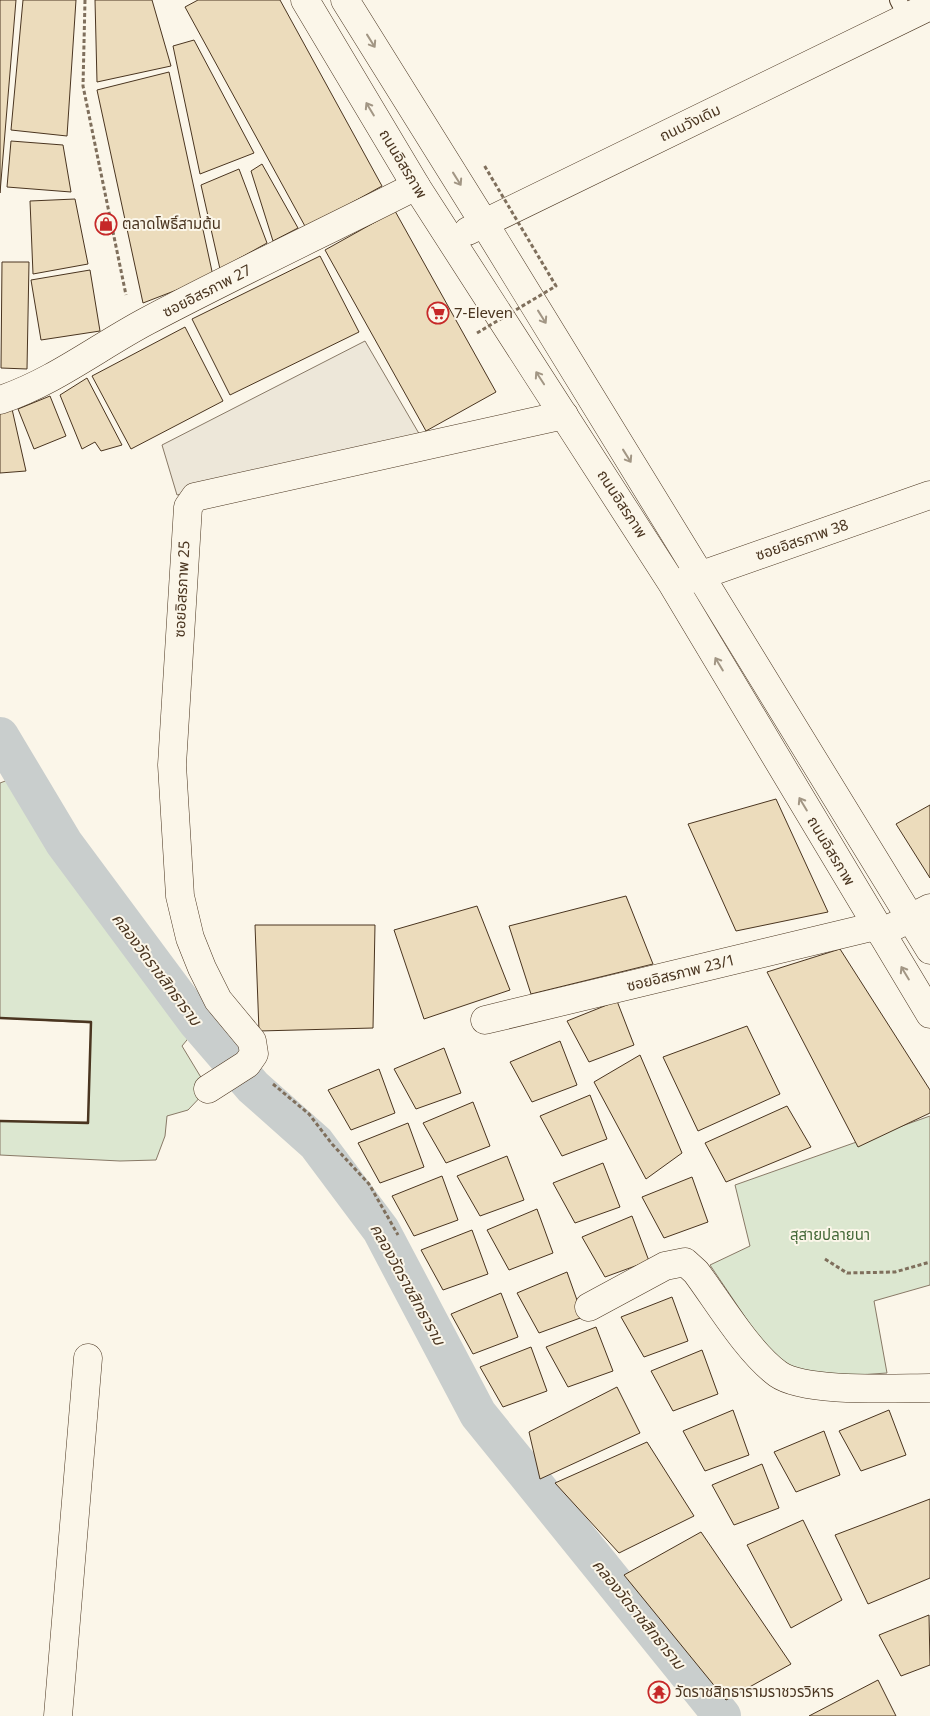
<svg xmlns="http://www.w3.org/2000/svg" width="930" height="1716" font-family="'Noto Sans','Noto Sans Thai',sans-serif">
	<rect width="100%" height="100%" fill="#fbf6e9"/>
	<g fill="#dce7d0" stroke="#887966">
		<path d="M 8,780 L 20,801 L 191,1035 L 182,1046 L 208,1089 L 188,1110 L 167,1116 L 165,1136 L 156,1160 L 120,1161 L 0,1155 L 0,1121 L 88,1122 L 91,1023 L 0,1018 L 0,783 Z"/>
		<path d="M 930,1116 L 930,1285 L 874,1301 L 887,1373 L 814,1378 L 772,1357 L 710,1265 L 750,1246 L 735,1185 Z"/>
	</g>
	<path fill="#ede7d9" stroke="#887966" d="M 365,341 L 421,437 L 177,495 L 162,445 Z"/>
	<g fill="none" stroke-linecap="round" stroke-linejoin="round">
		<path stroke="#c9cecd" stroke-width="38" d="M 0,736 L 64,843 L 196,1021 L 253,1087 L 316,1143 L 381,1230 L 478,1414 L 722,1716"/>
	</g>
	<g fill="#ecdcbc" stroke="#4a3520">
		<path d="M 0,0 L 16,0 L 0,193 Z"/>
		<path d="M 23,0 L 76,0 L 67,136 L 11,130 Z"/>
		<path d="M 95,0 L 152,0 L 171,66 L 97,82 Z"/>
		<path d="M 198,0 L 280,0 L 382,186 L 306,228 L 185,7 Z"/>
		<path d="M 194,40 L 254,153 L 200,174 L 173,46 Z"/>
		<path d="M 169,72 L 213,276 L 143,303 L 97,90 Z"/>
		<path d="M 11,141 L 63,145 L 71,192 L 7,187 Z"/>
		<path d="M 262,164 L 298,228 L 273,241 L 251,171 Z"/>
		<path d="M 239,169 L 267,243 L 220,269 L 201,185 Z"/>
		<path d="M 75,199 L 88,264 L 33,274 L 30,201 Z"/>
		<path d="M 395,211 L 496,392 L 426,431 L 325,250 Z"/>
		<path d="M 320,256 L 359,332 L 230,395 L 192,319 Z"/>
		<path d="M 2,262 L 29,262 L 27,369 L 1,368 Z"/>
		<path d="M 90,270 L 100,331 L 41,340 L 31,280 Z"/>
		<path d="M 185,327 L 223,401 L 131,449 L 92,376 Z"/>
		<path d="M 87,378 L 122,445 L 101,451 L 95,442 L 82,449 L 60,395 Z"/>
		<path d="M 50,396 L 66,436 L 34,449 L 18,409 Z"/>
		<path d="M 12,409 L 26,471 L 0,473 L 0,412 Z"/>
		<path d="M 776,799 L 828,912 L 736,931 L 688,824 Z"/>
		<path d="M 930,805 L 930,878 L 896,824 Z"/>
		<path d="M 626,896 L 653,964 L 531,994 L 509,926 Z"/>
		<path d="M 477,906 L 510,990 L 424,1019 L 394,930 Z"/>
		<path d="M 255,925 L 375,925 L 373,1028 L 259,1031 Z"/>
		<path d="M 840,949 L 930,1090 L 930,1113 L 858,1147 L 767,972 Z"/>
		<path d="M 617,1001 L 634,1045 L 589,1062 L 567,1021 Z"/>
		<path d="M 747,1026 L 780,1094 L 698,1131 L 663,1057 Z"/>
		<path d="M 560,1041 L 577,1085 L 532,1102 L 510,1062 Z"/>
		<path d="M 444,1048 L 461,1093 L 416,1109 L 394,1069 Z"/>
		<path d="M 640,1055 L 682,1153 L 646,1179 L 594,1082 Z"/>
		<path d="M 379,1069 L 395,1113 L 351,1130 L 328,1090 Z"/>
		<path d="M 590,1095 L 607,1139 L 562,1156 L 540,1116 Z"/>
		<path d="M 473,1102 L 490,1146 L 446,1163 L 423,1123 Z"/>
		<path d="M 787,1106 L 811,1147 L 726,1182 L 705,1143 Z"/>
		<path d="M 408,1123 L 424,1167 L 380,1183 L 358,1143 Z"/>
		<path d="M 507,1156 L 524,1200 L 480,1216 L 457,1176 Z"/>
		<path d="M 603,1163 L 620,1207 L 575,1223 L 553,1183 Z"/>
		<path d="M 442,1176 L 458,1220 L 414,1236 L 392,1196 Z"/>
		<path d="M 692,1177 L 708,1222 L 664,1238 L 642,1197 Z"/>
		<path d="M 537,1209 L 553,1253 L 509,1270 L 487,1230 Z"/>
		<path d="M 632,1216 L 649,1261 L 605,1277 L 582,1237 Z"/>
		<path d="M 472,1230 L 488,1274 L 443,1290 L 421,1250 Z"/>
		<path d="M 567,1272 L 583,1317 L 539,1333 L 517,1293 Z"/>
		<path d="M 501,1293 L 518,1337 L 473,1354 L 451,1314 Z"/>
		<path d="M 672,1297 L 688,1341 L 644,1357 L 621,1317 Z"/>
		<path d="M 596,1327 L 613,1371 L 568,1387 L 546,1347 Z"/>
		<path d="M 531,1347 L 547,1391 L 503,1407 L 480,1367 Z"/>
		<path d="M 702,1350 L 718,1394 L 673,1411 L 651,1371 Z"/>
		<path d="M 617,1387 L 640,1433 L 540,1479 L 529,1432 Z"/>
		<path d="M 733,1410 L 749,1455 L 705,1471 L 683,1431 Z"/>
		<path d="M 889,1410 L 906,1455 L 861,1471 L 839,1431 Z"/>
		<path d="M 824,1431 L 840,1475 L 796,1492 L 774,1452 Z"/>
		<path d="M 647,1442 L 694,1516 L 619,1553 L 555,1483 Z"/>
		<path d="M 762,1464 L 779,1508 L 734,1525 L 712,1485 Z"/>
		<path d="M 930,1499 L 930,1578 L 868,1604 L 835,1535 Z"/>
		<path d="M 803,1520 L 842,1600 L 791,1628 L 747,1545 Z"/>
		<path d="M 701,1532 L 791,1664 L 726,1700 L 624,1575 Z"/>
		<path d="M 929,1615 L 930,1665 L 901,1676 L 879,1635 Z"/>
		<path d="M 878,1680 L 896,1716 L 809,1716 Z"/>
	</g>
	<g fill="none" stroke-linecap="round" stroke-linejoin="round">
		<g stroke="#4a3520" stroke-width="18">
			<path id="lane" d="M 898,0 L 907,17"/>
		</g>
		<g stroke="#4a3520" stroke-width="29">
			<g id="street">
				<path d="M 0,400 C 54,382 98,347 147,321 C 236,274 327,231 416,186"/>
				<path d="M 679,583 L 930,495"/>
				<path d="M 881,933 L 930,908"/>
				<path d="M 485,1020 L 876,926"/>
				<path d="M 208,1089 L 247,1064 L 254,1054 L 252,1041 L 218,1000 L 202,968 L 190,938 L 180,896 L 172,765 L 188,507 L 195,497 L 564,415"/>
				<path d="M 589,1307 L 665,1266 L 685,1262 L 696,1272 C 719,1303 748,1352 778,1374 C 805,1393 895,1388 930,1388"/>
				<path d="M 58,1716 L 88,1358"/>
			</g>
		</g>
		<g stroke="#4a3520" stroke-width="29">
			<g id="secondary">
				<path d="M 305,0 L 416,186 L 673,585 L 930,1014"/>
				<path d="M 345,0 L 484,223 L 930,950"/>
				<path d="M 468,231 L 930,6"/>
			</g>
		</g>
		<g stroke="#7f6f5c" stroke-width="3" stroke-dasharray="4 2.5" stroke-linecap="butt">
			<path d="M 85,0 L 83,86 L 126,295"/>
			<path d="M 273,1084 L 309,1114 L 332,1144 L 369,1184 L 398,1235"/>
			<path d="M 825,1259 L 847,1273 L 895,1272 L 930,1262"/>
		</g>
		<use href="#lane" stroke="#fbf6e9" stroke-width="16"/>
		<use href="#street" stroke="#fbf6e9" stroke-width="28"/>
		<use href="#secondary" stroke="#fbf6e9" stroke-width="28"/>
		<path stroke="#7f6f5c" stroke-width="3" stroke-dasharray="4 2.5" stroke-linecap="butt" d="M 477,333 L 556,286 L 484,165"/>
		<path stroke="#4a3520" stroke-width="2.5" d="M 0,1018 L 91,1022 L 88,1123 L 0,1121"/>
	</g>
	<defs><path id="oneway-shaft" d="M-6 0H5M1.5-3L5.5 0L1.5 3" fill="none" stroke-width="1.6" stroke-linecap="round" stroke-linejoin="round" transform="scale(1.25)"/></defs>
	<g stroke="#a29684">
		<use href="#oneway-shaft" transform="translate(371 41) rotate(58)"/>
		<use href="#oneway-shaft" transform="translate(370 109) rotate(-121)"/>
		<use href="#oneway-shaft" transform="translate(457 179) rotate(58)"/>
		<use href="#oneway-shaft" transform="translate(542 317) rotate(58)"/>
		<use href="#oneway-shaft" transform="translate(540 378) rotate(-123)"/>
		<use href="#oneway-shaft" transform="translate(627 456) rotate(58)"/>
		<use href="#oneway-shaft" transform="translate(719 664) rotate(-121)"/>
		<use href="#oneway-shaft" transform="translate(803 804) rotate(-121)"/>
		<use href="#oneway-shaft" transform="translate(905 973) rotate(-121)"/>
	</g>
	<defs>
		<g id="shop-ring" transform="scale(1.125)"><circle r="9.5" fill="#fbf6e9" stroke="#c62828" stroke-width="1.5"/><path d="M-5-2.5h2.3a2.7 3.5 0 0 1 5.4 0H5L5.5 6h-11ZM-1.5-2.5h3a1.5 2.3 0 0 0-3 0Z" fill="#c62828"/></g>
		<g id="supermarket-ring" transform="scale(1.125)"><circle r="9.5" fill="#fbf6e9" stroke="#c62828" stroke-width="1.5"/><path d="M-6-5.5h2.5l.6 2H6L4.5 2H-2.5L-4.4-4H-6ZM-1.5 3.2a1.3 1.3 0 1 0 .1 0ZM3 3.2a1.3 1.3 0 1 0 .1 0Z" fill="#c62828"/></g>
		<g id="temple-ring" transform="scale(1.125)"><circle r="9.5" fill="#fbf6e9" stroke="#c62828" stroke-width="1.5"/><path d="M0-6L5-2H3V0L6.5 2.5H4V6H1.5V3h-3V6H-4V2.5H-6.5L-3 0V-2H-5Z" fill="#c62828"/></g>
	</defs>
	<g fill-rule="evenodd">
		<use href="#shop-ring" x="106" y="224"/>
		<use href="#supermarket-ring" x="438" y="313"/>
		<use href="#temple-ring" x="659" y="1692"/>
	</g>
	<g text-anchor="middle" stroke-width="4" stroke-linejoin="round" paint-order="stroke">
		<g font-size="15" fill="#4a3520" stroke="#fbf6e9">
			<text transform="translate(690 123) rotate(-26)" y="5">ถนนวังเดิม</text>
			<text transform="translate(403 164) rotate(59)" y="5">ถนนอิสรภาพ</text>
			<text transform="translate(207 291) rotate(-27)" y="5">ซอยอิสรภาพ 27</text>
			<text transform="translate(622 504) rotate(57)" y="5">ถนนอิสรภาพ</text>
			<text transform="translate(802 540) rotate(-19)" y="5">ซอยอิสรภาพ 38</text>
			<text transform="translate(182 589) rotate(-87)" y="5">ซอยอิสรภาพ 25</text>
			<text transform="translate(831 851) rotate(59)" y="5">ถนนอิสรภาพ</text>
			<text transform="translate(681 973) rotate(-14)" y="5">ซอยอิสรภาพ 23/1</text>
		</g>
		<g font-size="15" fill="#4a3520" stroke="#fbf6e9" text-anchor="start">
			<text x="122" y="229">ตลาดโพธิ์สามต้น</text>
			<text x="454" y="318">7-Eleven</text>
			<text x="675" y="1697">วัดราชสิทธารามราชวรวิหาร</text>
		</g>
		<g font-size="15" fill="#436837" stroke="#fbf6e9">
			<text x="830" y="1240">สุสายปลายนา</text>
		</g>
		<g font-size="16" font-style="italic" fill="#4a3520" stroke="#fbf6e9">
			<text transform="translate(157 969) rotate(53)" y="6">คลองวัดราชสิทธาราม</text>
			<text transform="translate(408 1284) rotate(61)" y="6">คลองวัดราชสิทธาราม</text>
			<text transform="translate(639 1614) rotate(51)" y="6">คลองวัดราชสิทธาราม</text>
		</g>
	</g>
</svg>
